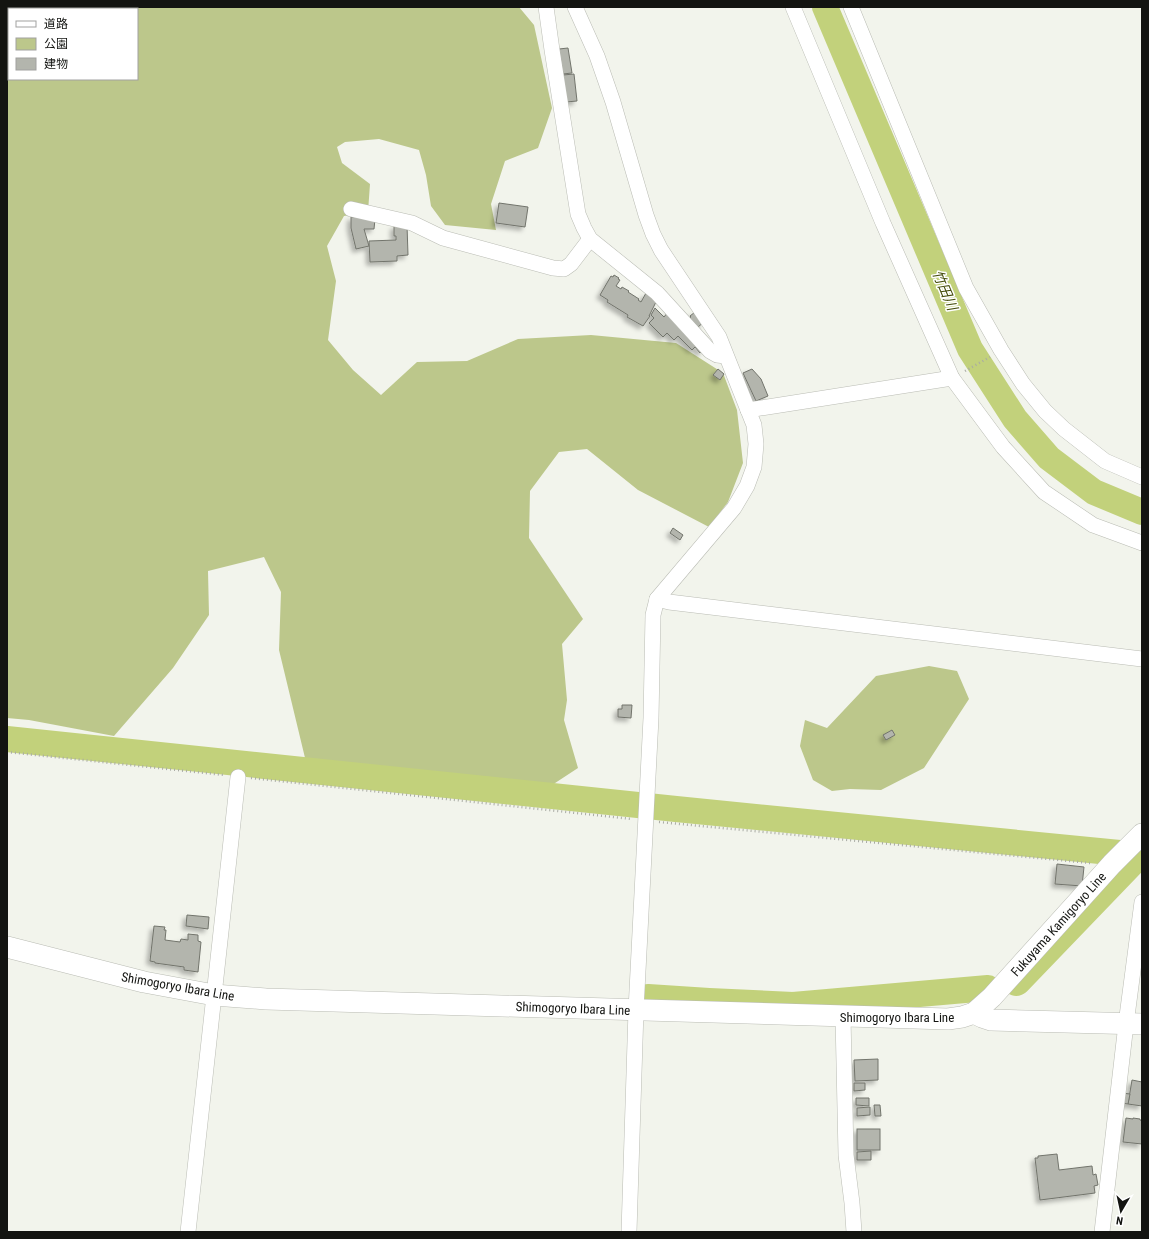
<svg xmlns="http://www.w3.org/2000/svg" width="1149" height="1239" font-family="'Roboto Condensed','Noto Sans JP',sans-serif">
	<defs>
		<filter id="shadow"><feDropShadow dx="-3.5" dy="3.5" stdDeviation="2" flood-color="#0004"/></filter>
	</defs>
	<rect width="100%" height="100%" fill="#f2f4ec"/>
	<g fill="#bcc78b" fill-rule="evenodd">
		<path d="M 7,7 L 519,7 L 534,25 L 552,108 L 538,148 L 505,161 L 491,204 L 496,230 L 445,225 L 431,206 L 426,175 L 419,150 L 379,139 L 345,142 L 337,147 L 342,163 L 370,184 L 368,212 L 344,216 L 327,246 L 336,281 L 328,340 L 353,370 L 381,395 L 417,362 L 467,361 L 518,339 L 591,335 L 676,343 L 723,373 L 737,410 L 743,463 L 728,502 L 709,527 L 638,490 L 587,449 L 559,452 L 530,491 L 529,538 L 583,619 L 562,644 L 567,700 L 564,720 L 578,768 L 549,787 L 306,762 L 279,650 L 281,592 L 264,557 L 208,571 L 209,615 L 173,668 L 114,736 L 29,720 L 7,718 ZM 9,9 L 137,9 L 137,79 L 9,79 Z"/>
		<path d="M 929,666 L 957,671 L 969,699 L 924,768 L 881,790 L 850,789 L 832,791 L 813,780 L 800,746 L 805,720 L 827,728 L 876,676 Z"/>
	</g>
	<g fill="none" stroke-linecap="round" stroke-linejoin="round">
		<g stroke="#c2d17b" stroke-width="26">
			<path d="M 825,7 L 970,349 L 1015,419 L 1049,458 L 1094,492 L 1142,512"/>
			<path d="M 7,739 L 676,809 L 1140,855"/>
			<path d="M 1016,983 L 1018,982 L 1142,853"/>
			<path d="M 648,997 L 709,1001 L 793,1005 L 988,988"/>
		</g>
	</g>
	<g fill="#b3b5ad" stroke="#72746c" filter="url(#shadow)">
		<path d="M 568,48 L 572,73 L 563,74 L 559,49 Z"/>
		<path d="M 574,74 L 577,101 L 566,102 L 563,75 Z"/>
		<path d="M 499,203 L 528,207 L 525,227 L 496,223 Z"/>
		<path d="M 351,217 L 375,219 L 374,229 L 364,229 L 369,246 L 356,249 L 351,228 Z"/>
		<path d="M 407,225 L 408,255 L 397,256 L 397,261 L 370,262 L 369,241 L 396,240 L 396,236 L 394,236 L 394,226 Z"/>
		<path d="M 614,275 L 619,278 L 618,279 L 620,280 L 616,286 L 621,289 L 622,287 L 629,291 L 628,292 L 639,299 L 638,300 L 641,302 L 646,293 L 657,300 L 649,316 L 650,316 L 643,326 L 627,317 L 628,315 L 607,302 L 608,300 L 600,295 L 611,276 L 613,277 Z"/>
		<path d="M 655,308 L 664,317 L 668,312 L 704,349 L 700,353 L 695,347 L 692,350 L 678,336 L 674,340 L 667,333 L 663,337 L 649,323 L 654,318 L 651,315 Z"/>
		<path d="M 695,312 L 704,322 L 698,327 L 690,318 L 691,317 L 690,316 Z"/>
		<path d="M 718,369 L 724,374 L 720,380 L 713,375 Z"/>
		<path d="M 752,369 L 761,379 L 768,396 L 756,401 L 743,373 Z"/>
		<path d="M 673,528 L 683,535 L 680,540 L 670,533 Z"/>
		<path d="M 622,705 L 632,705 L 631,718 L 618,717 L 618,709 L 622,709 Z"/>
		<path d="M 892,730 L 895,735 L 886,740 L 883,735 Z"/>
		<path d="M 1057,864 L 1084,867 L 1082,886 L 1055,884 Z"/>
		<path d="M 187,915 L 209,917 L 208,929 L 186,926 Z"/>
		<path d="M 154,926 L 165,927 L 164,930 L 166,930 L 165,940 L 180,942 L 181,939 L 188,940 L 188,934 L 198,935 L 198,941 L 201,942 L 198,972 L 184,970 L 184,967 L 155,963 L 155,962 L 150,961 Z"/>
		<path d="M 878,1059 L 878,1080 L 855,1081 L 854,1060 Z"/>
		<path d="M 1132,1080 L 1142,1082 L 1142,1106 L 1128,1104 Z"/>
		<path d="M 854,1083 L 865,1083 L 865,1090 L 854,1091 Z"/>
		<path d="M 1122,1093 L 1130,1094 L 1128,1104 L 1121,1103 Z"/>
		<path d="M 856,1098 L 869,1098 L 869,1106 L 856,1105 Z"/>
		<path d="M 874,1105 L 880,1105 L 881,1116 L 875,1116 Z"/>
		<path d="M 870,1107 L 870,1115 L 857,1116 L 857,1108 Z"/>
		<path d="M 1126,1118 L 1133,1119 L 1133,1118 L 1140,1119 L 1140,1120 L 1142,1121 L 1142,1144 L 1123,1142 Z"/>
		<rect x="857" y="1129" width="23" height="21"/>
		<path d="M 871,1151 L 871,1160 L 857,1160 L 857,1152 Z"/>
		<path d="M 1057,1154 L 1059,1170 L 1092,1166 L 1093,1175 L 1096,1174 L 1098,1185 L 1094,1186 L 1095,1193 L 1040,1200 L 1035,1158 L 1038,1158 L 1038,1156 Z"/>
	</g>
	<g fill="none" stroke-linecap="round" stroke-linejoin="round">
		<g stroke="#babcb4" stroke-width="16">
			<g id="minor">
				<path d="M 546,7 L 552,50 L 578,214 L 584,228 L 590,239 L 657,293 L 710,351 L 717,355 L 726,356"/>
				<path d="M 575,7 L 597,56 L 613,102 L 646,215 L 653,234 L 661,250 L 719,337 L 754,425 L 756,444 L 754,467 L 747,486 L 734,508 L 657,599 L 653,615 L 651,718 L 636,1010 L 629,1232"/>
				<path d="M 793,7 L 883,223 L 952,378 L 1003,447 L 1044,492 L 1093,525 L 1142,543"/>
				<path d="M 851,7 L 966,288 L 1001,350 L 1023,384 L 1045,411 L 1064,429 L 1105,461 L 1142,477"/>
				<path d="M 351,209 L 412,223 L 443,238 L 553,268 L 564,269 L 571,264 L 590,239"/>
				<path d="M 748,410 L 952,378"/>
				<path d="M 657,599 L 669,602 L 1142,659"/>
				<path d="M 843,1017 L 846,1155 L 852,1203 L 854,1232"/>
				<path d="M 188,1232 L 238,777"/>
				<path d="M 1102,1232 L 1126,1024 L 1142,902"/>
			</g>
		</g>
		<g stroke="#babcb4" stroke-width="22">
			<g id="secondary">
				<path d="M 7,947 L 144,982 L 214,995 L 266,999 L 948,1019 L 962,1017 L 974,1013 L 992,997 L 1112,864 L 1142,834"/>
				<path d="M 974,1013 L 982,1017 L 991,1020 L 1142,1024"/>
			</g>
		</g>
		<g stroke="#a9aba4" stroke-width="2.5" stroke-dasharray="1 3" stroke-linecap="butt">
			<path d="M 965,371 L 990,357"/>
			<path d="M 7,752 L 224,775"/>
			<path d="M 251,778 L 632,819"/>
			<path d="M 659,822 L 1090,863"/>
		</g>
		<use href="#minor" stroke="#fff" stroke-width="15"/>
		<use href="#secondary" stroke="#fff" stroke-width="21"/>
	</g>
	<g text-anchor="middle" stroke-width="3" stroke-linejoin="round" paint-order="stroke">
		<g font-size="13" fill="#131411" stroke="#fff">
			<text transform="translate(1058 924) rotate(-48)" y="5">Fukuyama Kamigoryo Line</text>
			<text transform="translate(178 986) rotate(10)" y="5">Shimogoryo Ibara Line</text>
			<text transform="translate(573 1008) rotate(2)" y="5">Shimogoryo Ibara Line</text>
			<text x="897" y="1022">Shimogoryo Ibara Line</text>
		</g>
		<g font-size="14" font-style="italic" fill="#464e0d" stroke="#fff">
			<text transform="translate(945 290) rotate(67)" y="5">竹田川</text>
		</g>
	</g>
	<rect width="1149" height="1239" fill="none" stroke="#131411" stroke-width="16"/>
	<rect x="8" y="8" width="130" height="72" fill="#ffffff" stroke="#a1a1a0"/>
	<rect x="16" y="21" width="20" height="6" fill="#ffffff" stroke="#a1a1a0"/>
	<text x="44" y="28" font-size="12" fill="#131411">道路</text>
	<rect x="16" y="38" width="20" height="12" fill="#bcc78b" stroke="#a1a1a0"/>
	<text x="44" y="48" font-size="12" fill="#131411">公園</text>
	<rect x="16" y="58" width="20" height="12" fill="#b3b5ad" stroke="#a1a1a0"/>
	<text x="44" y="68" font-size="12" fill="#131411">建物</text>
	<g transform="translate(1121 1211) rotate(189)" stroke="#ffffff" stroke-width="3" paint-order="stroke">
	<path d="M0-3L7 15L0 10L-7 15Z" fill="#131411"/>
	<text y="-6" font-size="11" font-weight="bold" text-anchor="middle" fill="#131411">N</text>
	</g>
</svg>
